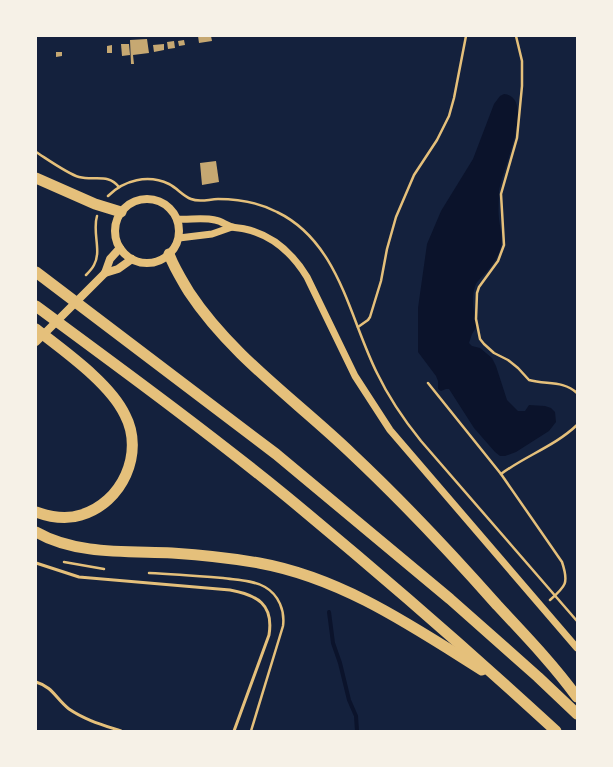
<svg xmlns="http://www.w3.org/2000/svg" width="613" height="767" font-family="Signika,sans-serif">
	<rect width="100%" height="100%" fill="#14213d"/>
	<path fill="#0b132b" d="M 504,94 C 537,97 501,173 499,191 C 499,200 498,210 499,219 C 500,228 503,237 501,246 C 499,257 491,267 484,275 C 480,279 476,282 475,287 C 471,297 474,316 477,326 L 472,334 L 469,343 L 472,346 L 480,348 L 492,358 L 496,366 L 507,400 L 518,411 L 525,411 L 529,405 L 545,406 L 551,408 L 555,412 L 556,422 L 549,431 L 516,452 L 505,456 L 500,456 L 495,452 L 474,428 L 449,389 L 446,389 L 441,391 L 438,389 L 438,381 L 436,376 L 418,352 L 418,308 L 427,244 L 441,211 L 473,159 L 494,104 L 500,96 Z"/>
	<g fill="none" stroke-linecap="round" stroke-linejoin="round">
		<path stroke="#0b132b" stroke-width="4" d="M 329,612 L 333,643 L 340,663 L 349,700 L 356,716 L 357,731"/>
	</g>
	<g fill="#c6a872">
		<path d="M 198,36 L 211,36 L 212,41 L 199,43 Z"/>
		<path d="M 147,39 L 149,53 L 133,55 L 134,64 L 131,64 L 130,40 Z"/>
		<path d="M 184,40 L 185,45 L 179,46 L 178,41 Z"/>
		<path d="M 174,41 L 175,48 L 168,49 L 167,42 Z"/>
		<path d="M 121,44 L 129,44 L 130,55 L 122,56 Z"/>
		<path d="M 164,44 L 164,50 L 154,52 L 153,45 Z"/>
		<path d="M 112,45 L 112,53 L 107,53 L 107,46 Z"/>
		<path d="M 56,52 L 62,52 L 62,56 L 56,57 Z"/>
		<path d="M 216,161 L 219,182 L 202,185 L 200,163 Z"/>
	</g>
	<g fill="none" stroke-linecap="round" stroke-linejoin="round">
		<g stroke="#e5c07b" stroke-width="2.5">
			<path d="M 516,36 L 522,61 L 522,86 L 517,138 L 501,194 L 504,245 L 498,261 L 479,287 L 477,293 L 476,319 L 480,339 L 484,344 L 494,353 L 508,360 L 518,368 L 529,380 C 546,385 563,380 577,393"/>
			<path d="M 36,152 C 47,159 68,174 79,177 C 95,181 108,173 119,187"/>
			<path d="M 108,196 C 124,180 148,174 169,184 C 177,188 183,196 191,199 C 200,203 209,199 218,199 C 238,199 260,203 277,212 C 339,242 349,317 377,373 C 389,398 404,420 421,441 L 577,621"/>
			<path d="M 86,275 C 89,272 92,269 94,265 C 102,251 92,232 97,216"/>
			<path d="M 358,327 L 368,320 L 370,317 L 381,281 L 387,249 L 396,217 L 414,175 L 437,140 L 449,116 L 454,98 L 466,36"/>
			<path d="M 428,383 L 501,474 L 562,562 C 569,583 566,586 550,600"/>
			<path d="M 501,474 C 525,456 555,446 577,425"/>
			<path d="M 64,562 L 104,569"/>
			<path d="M 149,573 C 173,574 198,576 223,578 C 236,580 253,580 265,587 C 279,595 285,611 283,626 L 251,731"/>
		</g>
		<g stroke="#e5c07b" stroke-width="3">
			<path d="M 36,563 L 79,577 L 230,590 C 257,595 274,604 269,635 L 234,731"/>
			<path d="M 36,682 C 53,687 56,699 69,709 C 85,720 103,725 121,731"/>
		</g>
		<g stroke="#e5c07b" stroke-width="7">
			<path d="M 177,219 C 189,220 203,217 215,220 C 221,221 226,225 232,227 C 236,228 241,228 245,229 C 272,235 293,254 307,277 L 355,376 L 390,430 L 577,648"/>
			<path d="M 179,238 L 212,234 L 232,227"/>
		</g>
		<g stroke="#e5c07b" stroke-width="8">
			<circle cx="147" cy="231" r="32"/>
			<path d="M 105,273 L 118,269 L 132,259"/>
			<path d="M 36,342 L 105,273 L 110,259 L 120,248"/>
		</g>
		<g stroke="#e5c07b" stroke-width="11">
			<path d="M 36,178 L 95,204 L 121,212"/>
			<path d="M 169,254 C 174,268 182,280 189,292 C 232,357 297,401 352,454 C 403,502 451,553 497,605 C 525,635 553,664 577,697"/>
			<path d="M 36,272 L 276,454 L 450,599 L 538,677 L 577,714"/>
			<path d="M 36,306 C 120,368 205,430 286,496 C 378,572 468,650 556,731"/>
			<path d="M 36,329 C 64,351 110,383 125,415 C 145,453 122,503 81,515 C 66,520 50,517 36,512"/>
			<path d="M 36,532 C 76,555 128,551 172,553 C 202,555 231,558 259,563 C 342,578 412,626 482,670"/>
		</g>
	</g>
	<rect width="613" height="767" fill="none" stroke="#f6f1e7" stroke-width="74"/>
</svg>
